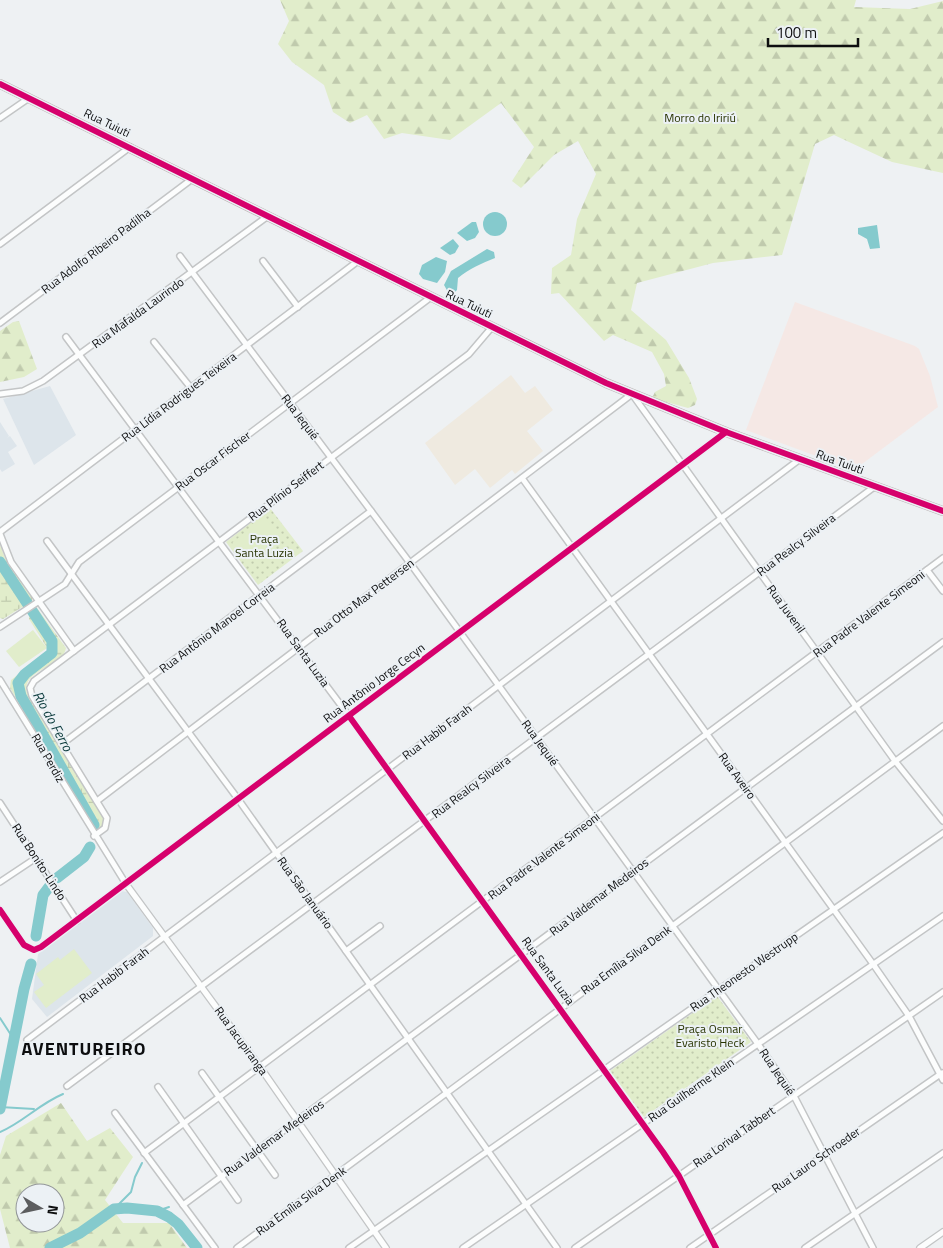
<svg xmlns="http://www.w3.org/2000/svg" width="943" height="1248" font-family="'Titillium Web',sans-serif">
	<defs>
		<pattern id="grass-dots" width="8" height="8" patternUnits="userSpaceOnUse" patternTransform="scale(1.25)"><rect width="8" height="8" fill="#e1edcb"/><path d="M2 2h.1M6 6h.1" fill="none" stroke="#c0caad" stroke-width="1.8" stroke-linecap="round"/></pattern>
		<pattern id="forest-firs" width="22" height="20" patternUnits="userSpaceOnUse" patternTransform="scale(1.25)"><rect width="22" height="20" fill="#e1edcb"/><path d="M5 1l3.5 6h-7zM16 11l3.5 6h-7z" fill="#c0caad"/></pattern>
		<pattern id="wetland-marsh" width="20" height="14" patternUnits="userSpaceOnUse" patternTransform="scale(1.25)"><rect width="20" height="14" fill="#e1edcb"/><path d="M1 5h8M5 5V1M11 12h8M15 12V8" fill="none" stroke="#c0caad"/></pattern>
	</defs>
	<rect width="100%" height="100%" fill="#eef1f3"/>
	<path fill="#f5e8e5" d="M 795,302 L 915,346 L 919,349 L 930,376 L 938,407 L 854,470 L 746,430 Z"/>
	<path fill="#efeae0" d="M 511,375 L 525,393 L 535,386 L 553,410 L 527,431 L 543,451 L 515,474 L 512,470 L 490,488 L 475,469 L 455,485 L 425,443 Z"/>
	<g fill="#dde5eb">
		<path d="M 50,386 L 76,435 L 34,465 L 3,399 Z"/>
		<path d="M 0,422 L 9,436 L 7,438 L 10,436 L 17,446 L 8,452 L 15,464 L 2,472 L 0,469 Z"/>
		<path d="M 122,891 L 127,892 L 153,928 L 153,936 L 47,1017 L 32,999 L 38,954 Z"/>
	</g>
	<g fill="url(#grass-dots)">
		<path d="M 270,508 L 303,551 L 258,585 L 226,542 Z"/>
		<path d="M 717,996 L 751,1042 L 644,1117 L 610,1071 Z"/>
	</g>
	<g fill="url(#forest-firs)" fill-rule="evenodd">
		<path d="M 280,0 L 856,0 L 854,7 L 910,9 L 943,1 L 943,173 L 892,162 L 834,135 L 815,144 L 782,255 L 713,263 L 637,283 L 631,310 L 666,340 L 689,378 L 697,399 L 695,405 L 688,408 L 652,398 L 655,392 L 666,386 L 664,374 L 652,352 L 613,335 L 604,341 L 559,293 L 551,294 L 552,268 L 571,255 L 577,219 L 596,174 L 578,141 L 554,155 L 521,188 L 512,181 L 534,147 L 501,103 L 450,140 L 402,133 L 384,139 L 367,115 L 350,123 L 333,112 L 324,85 L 292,62 L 278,44 L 289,21 Z"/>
		<path d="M 19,321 L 37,369 L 24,377 L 0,382 L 0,331 L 13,322 Z"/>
		<path d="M 61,1103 L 87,1141 L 110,1128 L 133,1157 L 105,1200 L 123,1223 L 169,1223 L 187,1248 L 10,1248 L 0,1209 L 0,1155 L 6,1136 ZM 25,1193 L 55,1193 L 55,1223 L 25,1223 Z"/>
	</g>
	<g fill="url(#wetland-marsh)">
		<path d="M 0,545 L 5,558 L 33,597 L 32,601 L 3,619 L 0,618 Z"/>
		<path d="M 37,608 L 66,648 C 63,668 21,669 27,693 L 103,814 L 104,825 L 98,830 L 95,829 L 10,688 L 11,680 L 49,651 L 29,619 L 29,613 Z"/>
	</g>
	<g fill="#e1edcb">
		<path d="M 264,517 L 279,536 L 247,562 L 232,543 Z"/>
		<path d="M 33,630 L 47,648 L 19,667 L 6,651 Z"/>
		<path d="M 74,949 L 92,973 L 46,1008 L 34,992 L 44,985 L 36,974 L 58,957 L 60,960 Z"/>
	</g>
	<g fill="#85cacd">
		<circle cx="495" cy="224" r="12"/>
		<path d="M 472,222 L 476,222 L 479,232 L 475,238 L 467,241 L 457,233 Z"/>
		<path d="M 877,225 L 880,248 L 870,249 L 867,239 L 858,234 L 858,228 Z"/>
		<path d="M 453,239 L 459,246 L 455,253 L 450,255 L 440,248 Z"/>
		<path d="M 487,249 L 494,252 L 495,258 C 482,263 469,269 458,278 L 457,290 L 453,294 L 448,292 L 444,285 L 451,271 Z"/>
		<path d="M 436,257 L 447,261 L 445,272 L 437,283 L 423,279 L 419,274 L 422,265 Z"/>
	</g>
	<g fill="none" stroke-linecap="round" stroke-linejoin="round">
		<g stroke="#85cacd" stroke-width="2">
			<path d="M 0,1018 L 13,1038"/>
			<path d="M 0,1107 L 34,1109"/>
			<path d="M 0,1132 C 22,1123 39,1104 63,1094"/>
			<path d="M 114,1209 L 131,1192 L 135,1177 L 142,1163"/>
			<path d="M 157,1211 L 169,1207"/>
		</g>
		<g stroke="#85cacd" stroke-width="11">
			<path d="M 0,562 L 52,641 L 52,653 L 25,674 L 18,683 L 21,696 L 94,825"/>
			<path d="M 57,878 L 84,857 L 90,847"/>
			<path d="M 36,936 L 43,895 L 49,887"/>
			<path d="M 0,1109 L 24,989 L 31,964"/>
			<path d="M 50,1248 L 80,1233 L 114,1209 L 127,1208 L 157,1211 L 169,1217 L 178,1224 L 197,1248"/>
		</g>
		<g stroke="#c3c5c6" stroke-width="8">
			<g id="minor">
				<path d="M 0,118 L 29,98"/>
				<path d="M 0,244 L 130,147"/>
				<path d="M 180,256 L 410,563 L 758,1044 L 794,1096 L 873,1248"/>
				<path d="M 263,261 L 298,307"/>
				<path d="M 0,323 L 192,179"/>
				<path d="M 66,337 L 349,716"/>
				<path d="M 154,342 L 191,388"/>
				<path d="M 0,394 L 23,391 L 43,381 L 268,216"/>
				<path d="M 522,478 L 873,964 L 909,1016 L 943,1080"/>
				<path d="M 0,532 L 358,261"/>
				<path d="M 0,534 L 11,562 L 74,651"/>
				<path d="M 47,541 L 238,799 L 557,1248"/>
				<path d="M 927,570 L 943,591"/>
				<path d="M 0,627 L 65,584 L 79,562 L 431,297"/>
				<path d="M 0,680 L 126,884"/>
				<path d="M 62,744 L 371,511"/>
				<path d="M 97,801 L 632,394 L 895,761 L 943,821"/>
				<path d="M 0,803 L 77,921"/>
				<path d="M 94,836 L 105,828 L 107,818 L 32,696 L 30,688 L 34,681 L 469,354 L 492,327"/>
				<path d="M 0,882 L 36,858"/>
				<path d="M 346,951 L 380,926"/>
				<path d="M 27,1040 L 800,459"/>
				<path d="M 202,1073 L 275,1175"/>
				<path d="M 67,1086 L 874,487"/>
				<path d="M 158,1087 L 238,1200"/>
				<path d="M 115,1113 L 215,1248"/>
				<path d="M 144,1153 L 943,558"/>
				<path d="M 183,1205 L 943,642"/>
				<path d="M 237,1248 L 943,726"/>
				<path d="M 349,1248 L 943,833"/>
				<path d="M 463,1248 L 943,916"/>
				<path d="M 575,1248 L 943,992"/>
				<path d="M 690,1248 L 942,1073"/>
				<path d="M 805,1248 L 943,1153"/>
			</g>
		</g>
		<g stroke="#c3c5c6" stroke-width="8">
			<g id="tertiary">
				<path d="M 349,716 L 663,1152 L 679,1176 L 716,1248"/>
				<path d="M 126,884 L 260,1067 L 386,1248"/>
				<path d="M 0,910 L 24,945 L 34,950 L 41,947 L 726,432"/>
				<path d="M 920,1248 L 943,1232"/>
			</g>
		</g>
		<g stroke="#bcb3b4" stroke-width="10">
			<path id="primary" d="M 0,84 L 606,383 L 726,432 L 943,511"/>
		</g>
		<use href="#minor" stroke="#fcfdfd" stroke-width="5"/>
		<use href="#tertiary" stroke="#fcfdfd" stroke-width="5.5"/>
		<use href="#primary" stroke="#f5eff0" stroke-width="8"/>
		<g stroke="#ecf1f5" stroke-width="9">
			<g id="cycleway">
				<path d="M 0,84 L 606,383 L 726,432 L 943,511"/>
				<path d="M 349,716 L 663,1152 L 679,1176 L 716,1248"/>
				<path d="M 0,910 L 24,945 L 34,950 L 41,947 L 726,432"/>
			</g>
		</g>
		<use href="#cycleway" stroke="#d6006c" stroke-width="6"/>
	</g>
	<g text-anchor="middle" stroke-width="4" stroke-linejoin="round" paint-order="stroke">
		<g font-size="12" fill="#273300" stroke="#ecf1f5">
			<text x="700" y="122">Morro do Iririú</text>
			<text x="264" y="543">Praça<tspan x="264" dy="14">Santa Luzia</tspan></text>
			<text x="710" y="1033">Praça Osmar<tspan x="710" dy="14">Evaristo Heck</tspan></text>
		</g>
		<g font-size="12" fill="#0d0e0f" stroke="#ecf1f5">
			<text transform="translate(107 123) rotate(26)" y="4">Rua Tuiuti</text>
			<text transform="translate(96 251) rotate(-37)" y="4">Rua Adolfo Ribeiro Padilha</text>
			<text transform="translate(469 304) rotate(26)" y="4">Rua Tuiuti</text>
			<text transform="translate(138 313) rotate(-36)" y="4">Rua Mafalda Laurindo</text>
			<text transform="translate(179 397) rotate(-37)" y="4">Rua Lídia Rodrigues Teixeira</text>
			<text transform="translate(300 417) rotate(53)" y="4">Rua Jequié</text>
			<text transform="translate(213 461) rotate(-37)" y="4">Rua Oscar Fischer</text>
			<text transform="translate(840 462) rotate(20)" y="4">Rua Tuiuti</text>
			<text transform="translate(286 491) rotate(-37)" y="4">Rua Plínio Seiffert</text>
			<text transform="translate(796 545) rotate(-37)" y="4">Rua Realcy Silveira</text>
			<text transform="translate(364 598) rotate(-37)" y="4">Rua Otto Max Pettersen</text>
			<text transform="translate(786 609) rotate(54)" y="4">Rua Juvenil</text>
			<text transform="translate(869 614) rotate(-37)" y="4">Rua Padre Valente Simeoni</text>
			<text transform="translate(217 628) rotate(-37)" y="4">Rua Antônio Manoel Correia</text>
			<text transform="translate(303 653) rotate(54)" y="4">Rua Santa Luzia</text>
			<text transform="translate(374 683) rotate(-37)" y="4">Rua Antônio Jorge Cecyn</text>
			<text transform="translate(437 732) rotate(-37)" y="4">Rua Habib Farah</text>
			<text transform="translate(540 743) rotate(54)" y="4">Rua Jequié</text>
			<text transform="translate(48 758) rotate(60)" y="4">Rua Perdiz</text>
			<text transform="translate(737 776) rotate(54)" y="4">Rua Aveiro</text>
			<text transform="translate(471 787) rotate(-37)" y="4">Rua Realcy Silveira</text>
			<text transform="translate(544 856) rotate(-37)" y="4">Rua Padre Valente Simeoni</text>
			<text transform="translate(39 862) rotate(57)" y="4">Rua Bonito-Lindo</text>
			<text transform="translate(305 893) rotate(54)" y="4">Rua São Januário</text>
			<text transform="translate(599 897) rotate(-37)" y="4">Rua Valdemar Medeiros</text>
			<text transform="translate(626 960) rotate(-36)" y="4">Rua Emília Silva Denk</text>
			<text transform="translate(548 971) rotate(54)" y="4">Rua Santa Luzia</text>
			<text transform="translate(744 972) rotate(-35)" y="4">Rua Theonesto Westrupp</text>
			<text transform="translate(114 975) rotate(-37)" y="4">Rua Habib Farah</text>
			<text transform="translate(241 1041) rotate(54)" y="4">Rua Jacupiranga</text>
			<text transform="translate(777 1072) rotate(56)" y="4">Rua Jequié</text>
			<text transform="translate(691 1090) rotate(-35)" y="4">Rua Guilherme Klein</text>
			<text transform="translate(734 1137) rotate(-35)" y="4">Rua Lorival Tabbert</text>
			<text transform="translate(274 1138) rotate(-36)" y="4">Rua Valdemar Medeiros</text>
			<text transform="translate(816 1160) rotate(-35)" y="4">Rua Lauro Schroeder</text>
			<text transform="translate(301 1201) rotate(-36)" y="4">Rua Emília Silva Denk</text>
		</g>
		<g font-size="14" font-style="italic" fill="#0d3c3d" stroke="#ecf1f5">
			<text transform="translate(53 721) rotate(61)" y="5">Rio do Ferro</text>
		</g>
		<g font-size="18" font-weight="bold" letter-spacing="1" fill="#0d0e0f" stroke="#ecf1f5">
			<text x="84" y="1055">AVENTUREIRO</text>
		</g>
	</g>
	<g transform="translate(40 1208) rotate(99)"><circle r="24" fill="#ecf1f5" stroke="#939699"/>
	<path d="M0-4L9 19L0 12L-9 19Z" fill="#5c5d5f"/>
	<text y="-8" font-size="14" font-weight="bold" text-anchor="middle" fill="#0d0e0f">N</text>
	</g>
	<path d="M768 38v8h90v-8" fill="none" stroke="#0d0e0f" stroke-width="2.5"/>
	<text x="776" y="38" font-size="15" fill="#0d0e0f" stroke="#ecf1f5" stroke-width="4" paint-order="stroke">100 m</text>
</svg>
